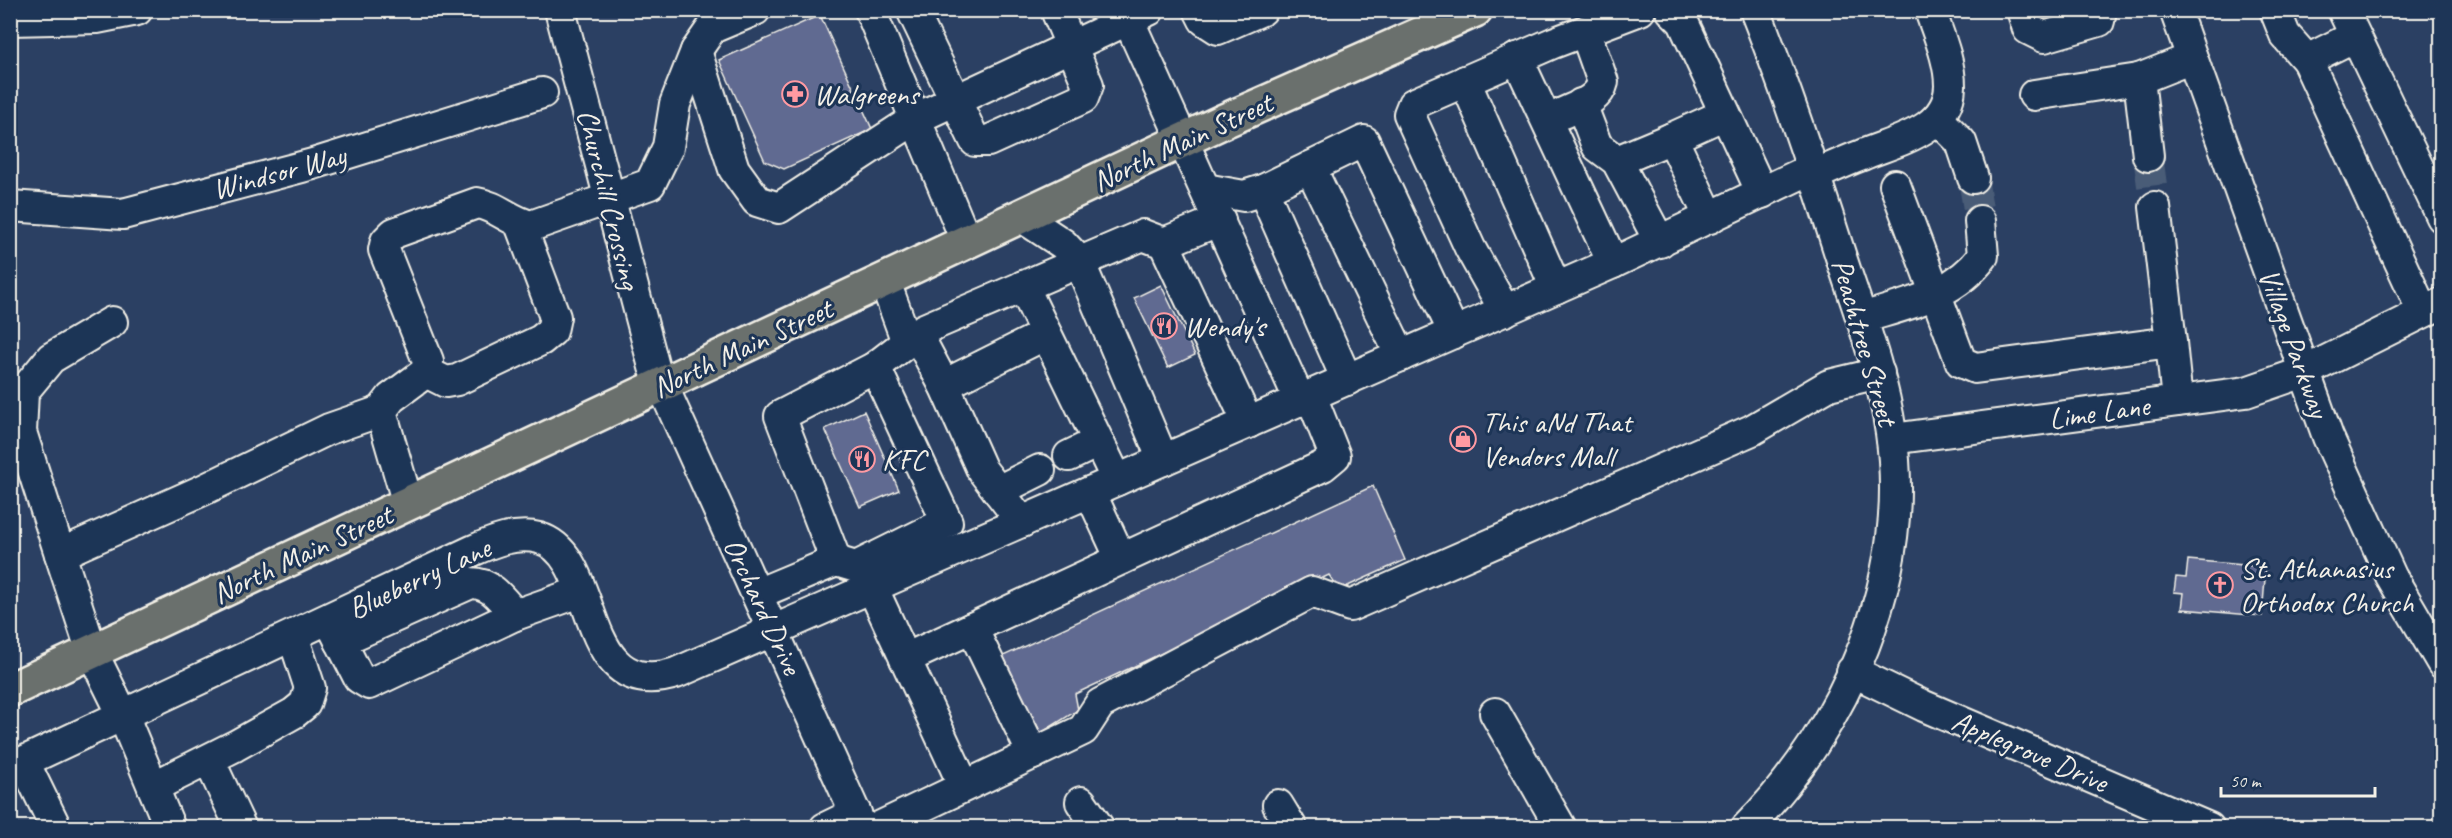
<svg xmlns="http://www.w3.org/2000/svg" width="2452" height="838" font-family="Caveat,sans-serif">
	<rect width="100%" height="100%" fill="#2b4063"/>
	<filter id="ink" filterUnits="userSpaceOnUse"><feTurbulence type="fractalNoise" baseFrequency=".0167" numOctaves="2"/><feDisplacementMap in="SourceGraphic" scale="12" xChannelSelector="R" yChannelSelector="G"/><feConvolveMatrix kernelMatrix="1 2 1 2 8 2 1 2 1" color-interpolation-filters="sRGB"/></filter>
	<g filter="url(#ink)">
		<g fill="#616a91" stroke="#f4f1e8" stroke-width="1.5">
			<path d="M 820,15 L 872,129 L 784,169 L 765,161 L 719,60 Z"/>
			<path d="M 1161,285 L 1195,355 L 1168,368 L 1134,298 Z"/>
			<path d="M 864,411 L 899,490 L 860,507 L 825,429 Z"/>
			<path d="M 1373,486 L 1405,560 L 1339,590 L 1329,575 L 1075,694 L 1078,710 L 1041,733 L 1001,657 Z"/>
			<path d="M 2188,560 L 2266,567 L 2262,616 L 2182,609 L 2184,593 L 2174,592 L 2176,577 L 2186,578 Z"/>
		</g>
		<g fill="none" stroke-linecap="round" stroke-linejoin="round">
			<g stroke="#495b77" stroke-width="30" stroke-dasharray="30 15" stroke-linecap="butt">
				<path d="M 2148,156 L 2155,207"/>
				<path d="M 1973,178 L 1980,221"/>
			</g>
			<g stroke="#f4f1e8" stroke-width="34">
				<g id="minor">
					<path d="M 560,10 L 654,367 L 862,828"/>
					<path d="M 870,10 L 967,243"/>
					<path d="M 912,10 L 975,141 L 988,141 L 1083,98 L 1088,85 L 1056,10"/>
					<path d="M 1124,10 L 1300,401"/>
					<path d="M 1199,10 L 1204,20 L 1218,29 L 1262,10"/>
					<path d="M 1671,10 L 1683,22 L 1762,193"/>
					<path d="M 2022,10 L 2028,29 L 2044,37 L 2099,21 L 2101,10"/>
					<path d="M 2175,10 L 2328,437 L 2391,576 L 2442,663"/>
					<path d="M 2275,10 L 2285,35 L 2307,60"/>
					<path d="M 2343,10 L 2442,217"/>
					<path d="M 10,20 L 97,18 L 137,10"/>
					<path d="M 2355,36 L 2307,60 L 2423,312"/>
					<path d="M 696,51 L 734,169 L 757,201 L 779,208 L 915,119 L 1149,10"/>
					<path d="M 1517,58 L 1613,263"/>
					<path d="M 2139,79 L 2148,156"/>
					<path d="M 1465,81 L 1556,288"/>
					<path d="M 2034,95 L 2139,79 L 2192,58"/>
					<path d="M 1581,104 L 1597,146 L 1617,161 L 1660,242"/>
					<path d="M 1563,113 C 1578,106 1599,100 1603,82 L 1585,31"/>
					<path d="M 1937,118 L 1961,142 L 1973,178"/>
					<path d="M 1672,138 L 1725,114"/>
					<path d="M 1617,161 L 1672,138 L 1710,218"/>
					<path d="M 1310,167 L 1401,356"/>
					<path d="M 1815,175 C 1831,168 1846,161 1862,155 C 1895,141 1949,131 1950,86 C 1950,60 1938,34 1930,10"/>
					<path d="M 1895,185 L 1961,362 L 1975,368 L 2171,342 L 2177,401"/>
					<path d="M 1205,189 L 1244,196 L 1263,190"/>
					<path d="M 10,206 L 123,214 L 313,164 L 542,93"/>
					<path d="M 2155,207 L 2171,342"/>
					<path d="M 1022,217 L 1063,244 L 1079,261 L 1163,460"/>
					<path d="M 1164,243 L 1220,220"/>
					<path d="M 885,282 L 907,342"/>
					<path d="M 1023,286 L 1117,480"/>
					<path d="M 1505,311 L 1470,248 L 1409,114 L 1413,104 L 1553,43 L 1640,10"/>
					<path d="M 1862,318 C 1907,304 1954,296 1983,256 L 1980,221"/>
					<path d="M 917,334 L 944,385 L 982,470 L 1022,522"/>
					<path d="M 426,372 L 446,382 L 457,380 L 541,340 L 552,331 L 555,317 L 520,224"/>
					<path d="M 1347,380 L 1263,190 L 1364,141 L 1454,333"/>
					<path d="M 944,385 L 1046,334"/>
					<path d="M 1892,439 L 2246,392 L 2304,372 L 2442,303"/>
					<path d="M 1069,456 L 1098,442"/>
					<path d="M 998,491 L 1040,470"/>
					<path d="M 1090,492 L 1121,559"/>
					<path d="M 408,504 L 381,411 L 391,398 L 426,372 L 428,361 L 384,250 L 386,241 L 394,233 L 477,203 C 497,206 511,222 531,226 L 650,184 L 668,147 L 675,104 L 696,51 L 712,28 L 755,10"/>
					<path d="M 60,554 L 21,432 L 23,392 L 51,358 L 112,322"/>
					<path d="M 836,561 L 780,416 L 875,367 L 924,329 L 1143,235 L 1164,243 L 1248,423"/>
					<path d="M 872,587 L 964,786"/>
					<path d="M 757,594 L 836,561 L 856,567 L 947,522 L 875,367"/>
					<path d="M 329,619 L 359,678 L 369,684 L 515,615 L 580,592"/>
					<path d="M 972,628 L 1033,754"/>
					<path d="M 340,641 L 471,583 C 492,583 502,600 515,615"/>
					<path d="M 905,659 L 1323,466 L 1335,456 L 1311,396"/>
					<path d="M 1852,671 L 1924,706 L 2209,828"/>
					<path d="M 1495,713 L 1561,828"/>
					<path d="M 209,760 L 241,828"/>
					<path d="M 24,762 L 56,828"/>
					<path d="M 10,768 L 472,551 C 492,542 516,532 539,538 C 603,556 575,704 676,673 L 1613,263 L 1813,168"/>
					<path d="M 153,787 L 235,746 L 294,713 L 305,704 L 310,688 L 293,636"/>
					<path d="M 1081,802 L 1099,828"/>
					<path d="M 1278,805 L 1292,828"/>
					<path d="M 170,828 L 123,715 L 92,652 L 60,554 L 203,490 L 329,429 L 381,411"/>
					<path d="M 825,828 L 856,813"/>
					<path d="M 877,828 L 1083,730 L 1100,704 L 1312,592 L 1350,606 L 1752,430 L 1829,385 L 1879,373"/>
					<path d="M 1746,828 C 1846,728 1912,576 1891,433 C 1882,371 1859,313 1840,254 C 1814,172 1787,91 1755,10"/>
				</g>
			</g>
			<g stroke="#f4f1e8" stroke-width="38">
				<path id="major" d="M 10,690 L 1224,121 L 1475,10"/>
			</g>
			<use href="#minor" stroke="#1d3557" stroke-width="30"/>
			<use href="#major" stroke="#6b706d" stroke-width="33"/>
		</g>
	</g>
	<defs>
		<g id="pharmacy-ring" transform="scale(1.35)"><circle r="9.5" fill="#1d3557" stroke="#ff9aa2" stroke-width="1.5"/><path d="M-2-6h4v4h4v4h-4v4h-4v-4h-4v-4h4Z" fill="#ff9aa2"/></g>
		<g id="restaurant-ring" transform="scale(1.35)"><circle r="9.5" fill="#1d3557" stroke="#ff9aa2" stroke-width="1.5"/><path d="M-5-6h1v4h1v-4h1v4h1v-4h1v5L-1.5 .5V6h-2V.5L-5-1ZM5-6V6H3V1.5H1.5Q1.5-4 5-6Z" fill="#ff9aa2"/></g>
		<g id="shop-ring" transform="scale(1.35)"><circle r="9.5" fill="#1d3557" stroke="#ff9aa2" stroke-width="1.5"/><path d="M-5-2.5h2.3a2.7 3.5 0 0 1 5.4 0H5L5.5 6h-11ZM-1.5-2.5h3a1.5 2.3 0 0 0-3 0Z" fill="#ff9aa2"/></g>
		<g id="church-ring" transform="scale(1.35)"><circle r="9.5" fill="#1d3557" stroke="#ff9aa2" stroke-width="1.5"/><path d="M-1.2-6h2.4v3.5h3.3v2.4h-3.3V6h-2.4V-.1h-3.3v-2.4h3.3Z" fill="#ff9aa2"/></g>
	</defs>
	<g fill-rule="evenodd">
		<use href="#pharmacy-ring" x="795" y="94"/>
		<use href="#restaurant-ring" x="1164" y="326"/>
		<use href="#shop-ring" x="1463" y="439"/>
		<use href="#restaurant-ring" x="862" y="459"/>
		<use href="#church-ring" x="2220" y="585"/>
	</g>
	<g text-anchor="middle" stroke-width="6" stroke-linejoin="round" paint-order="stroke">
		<g font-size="30" fill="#f4f1e8" stroke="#1d3557" text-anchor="start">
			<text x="814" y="104">Walgreens</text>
			<text x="1184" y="336">Wendy's</text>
			<text x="1482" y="432">This aNd That<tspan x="1482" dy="34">Vendors Mall</tspan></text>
			<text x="882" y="469">KFC</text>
			<text x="2240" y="578">St. Athanasius<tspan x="2240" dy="34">Orthodox Church</tspan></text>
		</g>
		<g font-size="30" fill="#f4f1e8" stroke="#1d3557">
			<text transform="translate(1182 142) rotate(-25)" y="10">North Main Street</text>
			<text transform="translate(279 172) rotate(-15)" y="10">Windsor Way</text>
			<text transform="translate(609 199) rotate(76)" y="10">Churchill Crossing</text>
			<text transform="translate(1865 342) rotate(74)" y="10">Peachtree Street</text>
			<text transform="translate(2294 343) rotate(70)" y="10">Village Parkway</text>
			<text transform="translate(742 348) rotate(-25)" y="10">North Main Street</text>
			<text transform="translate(2099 412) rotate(-8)" y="10">Lime Lane</text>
			<text transform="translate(302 554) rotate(-25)" y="10">North Main Street</text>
			<text transform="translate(419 578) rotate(-25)" y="10">Blueberry Lane</text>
			<text transform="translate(763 606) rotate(65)" y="10">Orchard Drive</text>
			<text transform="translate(2030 751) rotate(23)" y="10">Applegrove Drive</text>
		</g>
	</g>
	<rect width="2452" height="838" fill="none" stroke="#1d3557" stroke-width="36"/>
	<rect x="18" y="18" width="2416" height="802" fill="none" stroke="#f4f1e8" stroke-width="2" filter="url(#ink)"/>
	<path d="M2221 787v9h154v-9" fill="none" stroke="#f4f1e8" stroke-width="3"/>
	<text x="2230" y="787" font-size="18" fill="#f4f1e8" stroke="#1d3557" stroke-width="4.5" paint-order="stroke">50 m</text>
</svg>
